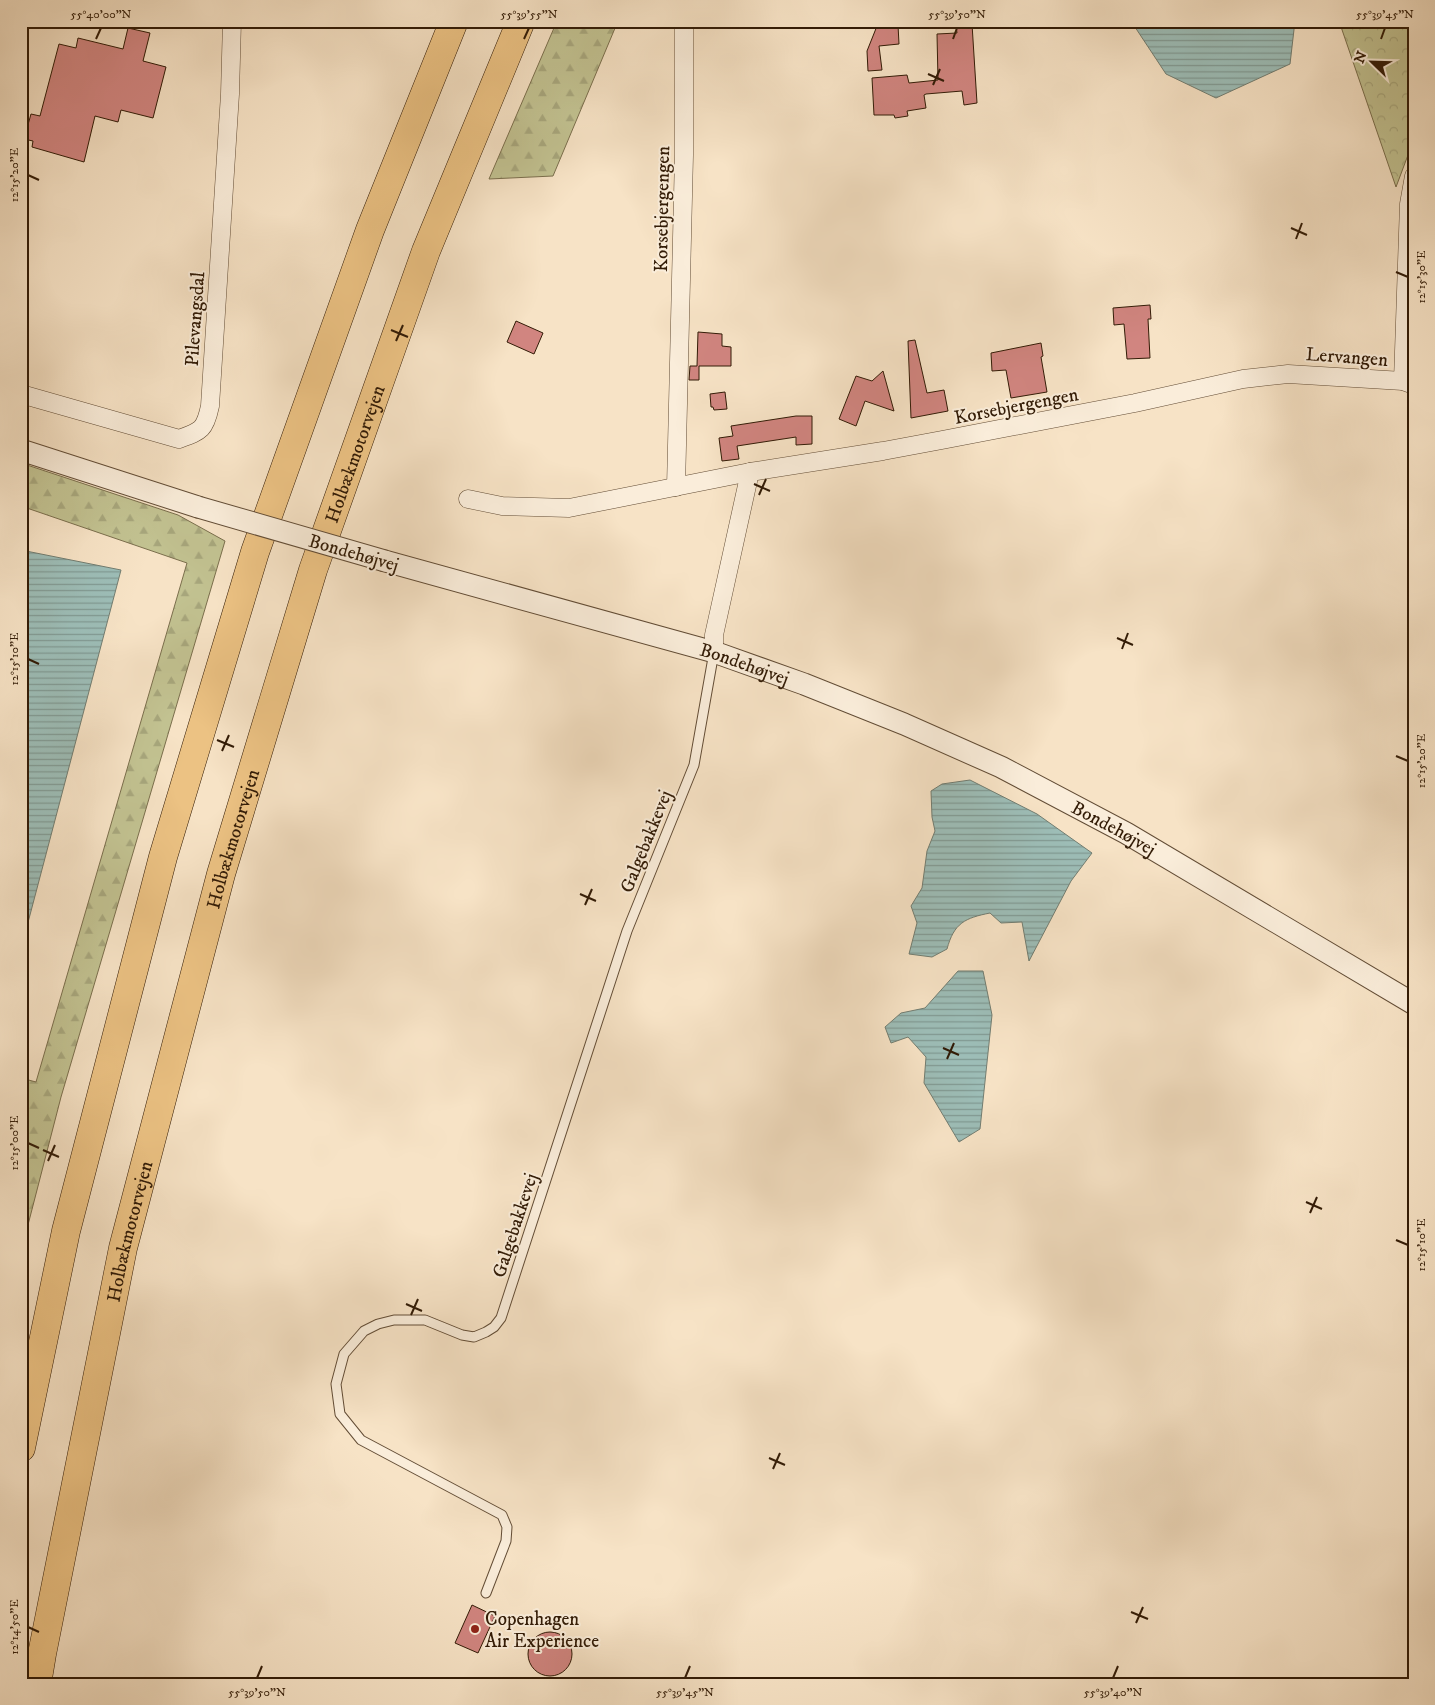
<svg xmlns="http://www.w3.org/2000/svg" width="1435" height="1705" font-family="'IM FELL DW Pica',serif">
	<defs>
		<pattern id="forest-firs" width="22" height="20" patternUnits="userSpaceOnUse" patternTransform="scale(1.25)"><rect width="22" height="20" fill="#c2c291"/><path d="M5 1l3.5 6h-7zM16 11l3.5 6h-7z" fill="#a7a67c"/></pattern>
		<pattern id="park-crowns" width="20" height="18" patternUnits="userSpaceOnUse" patternTransform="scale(1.25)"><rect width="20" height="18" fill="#c2c291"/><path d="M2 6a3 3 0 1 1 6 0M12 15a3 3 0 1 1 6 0" fill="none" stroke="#a7a67c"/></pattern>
		<pattern id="water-rules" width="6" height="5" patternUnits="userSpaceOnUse" patternTransform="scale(1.25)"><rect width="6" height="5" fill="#9dbeb8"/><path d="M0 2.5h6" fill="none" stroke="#819a94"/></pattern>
	</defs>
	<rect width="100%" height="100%" fill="#f7e3c6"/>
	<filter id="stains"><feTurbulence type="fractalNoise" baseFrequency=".004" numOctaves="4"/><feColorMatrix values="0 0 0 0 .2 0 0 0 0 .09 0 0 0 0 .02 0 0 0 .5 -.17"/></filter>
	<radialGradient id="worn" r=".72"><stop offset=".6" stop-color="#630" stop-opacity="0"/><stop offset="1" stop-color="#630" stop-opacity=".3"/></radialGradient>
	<g fill="url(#forest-firs)" stroke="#7a6e4c">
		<path d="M 557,21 L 618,21 L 553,176 L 489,179 Z"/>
		<path d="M 21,463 L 178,515 L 225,541 L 61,1097 L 21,1252 L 21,1078 L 36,1082 L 187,563 L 21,506 Z"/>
	</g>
	<path fill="url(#park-crowns)" stroke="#7a6e4c" d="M 1339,21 L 1414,21 L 1414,139 L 1396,187 Z"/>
	<g fill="url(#water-rules)" stroke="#727d71">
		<path d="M 1131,21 L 1295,21 L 1290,64 L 1216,98 L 1166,74 Z"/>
		<path d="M 21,550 L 121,570 L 21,949 Z"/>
		<path d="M 970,780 L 1037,814 L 1092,853 L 1071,881 L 1029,961 L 1022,922 L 1001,923 L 990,913 C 965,918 954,923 947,949 L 932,957 L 909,954 L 917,923 L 911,906 L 922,888 L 927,851 L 935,831 L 932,817 L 931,791 L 942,784 Z"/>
		<path d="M 958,971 L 983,971 L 992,1015 L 980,1129 L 959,1142 L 924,1083 L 926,1057 L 908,1037 L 891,1043 L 885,1027 L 901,1013 L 925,1008 Z"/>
	</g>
	<g fill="#d18580" stroke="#321b06">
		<path d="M 972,24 L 977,103 L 964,105 L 962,91 L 926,94 L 924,95 L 926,108 L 907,111 L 908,116 L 895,118 L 894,115 L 874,115 L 872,78 L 907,75 L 909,83 L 938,80 L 937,34 L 957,33 L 956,26 Z"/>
		<path d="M 898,25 L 899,44 L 879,46 L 882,70 L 868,71 L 867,51 L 877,26 Z"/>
		<path d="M 128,28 L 150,33 L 143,61 L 166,67 L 153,118 L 121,110 L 118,122 L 95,116 L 84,162 L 32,147 L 33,141 L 24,139 L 31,114 L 40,116 L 59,44 L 76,48 L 78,38 L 123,49 Z"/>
		<path d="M 1150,305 L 1151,319 L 1148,319 L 1150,358 L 1127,359 L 1124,324 L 1114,325 L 1113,308 Z"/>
		<path d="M 516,321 L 543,333 L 534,354 L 507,342 Z"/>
		<path d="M 698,332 L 722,334 L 722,346 L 731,347 L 731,366 L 699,366 L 699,380 L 689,380 L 690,366 L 697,366 Z"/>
		<path d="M 915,340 L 927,393 L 944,390 L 948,411 L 911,418 L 908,341 Z"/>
		<path d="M 1041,343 L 1043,356 L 1041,357 L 1047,392 L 1011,398 L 1006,370 L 992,371 L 991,353 Z"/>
		<path d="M 883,371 L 894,411 L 865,401 L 856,426 L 839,419 L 856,376 L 872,381 Z"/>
		<path d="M 725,392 L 727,409 L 714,410 L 713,407 L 711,407 L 710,394 Z"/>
		<path d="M 796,416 L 812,416 L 812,444 L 796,445 L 796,437 L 737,446 L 739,459 L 722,461 L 719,438 L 733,436 L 731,426 Z"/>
		<path d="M 472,1605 L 495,1616 L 478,1653 L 455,1643 Z"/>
		<circle cx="550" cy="1654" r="22"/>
	</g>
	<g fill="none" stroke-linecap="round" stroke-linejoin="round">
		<g stroke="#634d36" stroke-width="11">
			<path id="service" d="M 486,1593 L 506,1541 L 507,1527 L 502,1515 L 361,1440 L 340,1414 L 336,1384 L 344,1354 L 364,1331 L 378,1324 L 394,1320 L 425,1320 L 462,1335 L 474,1337 L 486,1332 L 494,1327 L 501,1318 L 627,931 L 694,765 L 714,652"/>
		</g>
		<g stroke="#634d36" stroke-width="19">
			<g id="minor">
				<path d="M 1403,381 L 1409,204 L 1414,176"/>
				<path d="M 21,394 L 179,439 C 201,431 205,430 210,406 L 230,94 L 232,21"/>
				<path d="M 676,487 L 684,155 L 684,21"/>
				<path d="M 468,499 L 502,506 L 569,508 L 750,472 L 883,451 L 942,440 L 1135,403 L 1243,379 L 1288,374 L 1403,381 L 1414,385"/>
				<path d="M 714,652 L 714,635 L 750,472"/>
			</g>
		</g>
		<g stroke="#634d36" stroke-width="23">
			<g id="tertiary">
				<path d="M 21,450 L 198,507"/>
				<path id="s1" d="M 385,561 L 714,652 L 804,684 L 904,724 L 1001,767 L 1126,833 L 1414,1004"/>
			</g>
		</g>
		<g stroke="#321b06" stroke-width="29">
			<g id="motorway">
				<path d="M 21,1448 L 66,1231 L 163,857 L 255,552 L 370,230 L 454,21"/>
				<path id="s2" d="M 37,1684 L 42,1654 L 123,1248 L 221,874 L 313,570 L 426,251 L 521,21"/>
			</g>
		</g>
		<use href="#service" stroke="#faedda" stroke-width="9"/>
		<use href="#minor" stroke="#faedda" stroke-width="18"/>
		<use href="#tertiary" stroke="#faedda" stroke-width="21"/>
		<use href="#motorway" stroke="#ecc283" stroke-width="28"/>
		<g stroke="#634d36" stroke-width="23" stroke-linecap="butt">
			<path id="tertiary-bridge" d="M 198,507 L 385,561"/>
		</g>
		<use href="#tertiary-bridge" stroke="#faedda" stroke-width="21"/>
	</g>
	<path fill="none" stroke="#321b06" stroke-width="2" d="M 96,39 L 101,28M 524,39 L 529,28M 953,39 L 957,28M 1381,39 L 1385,28M 928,74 L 944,81M 933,85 L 940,69M 28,175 L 39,180M 1291,228 L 1307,235M 1296,239 L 1302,223M 1396,272 L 1408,277M 391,330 L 408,337M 396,341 L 403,325M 754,484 L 770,491M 759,495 L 766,479M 1117,638 L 1133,645M 1122,649 L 1128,633M 28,659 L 39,664M 217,740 L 234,747M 222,751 L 229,735M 1396,756 L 1408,761M 580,894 L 596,901M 585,905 L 592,889M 943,1048 L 959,1055M 947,1059 L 954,1043M 28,1143 L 39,1148M 43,1150 L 59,1157M 48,1161 L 55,1145M 1306,1202 L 1322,1209M 1310,1213 L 1317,1197M 1396,1240 L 1408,1245M 406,1304 L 422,1311M 411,1315 L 418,1299M 769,1458 L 785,1465M 773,1469 L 780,1453M 1131,1612 L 1148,1619M 1136,1623 L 1143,1607M 28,1627 L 39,1632M 257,1678 L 262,1666M 685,1678 L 690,1666M 1113,1678 L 1118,1666"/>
	<circle fill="#8f2418" stroke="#faedda" stroke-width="2" cx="475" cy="1629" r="5"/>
	<g text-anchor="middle" stroke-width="4" stroke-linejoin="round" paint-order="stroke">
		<g font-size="19" fill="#321b06" stroke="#faedda">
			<text transform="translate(661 209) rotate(-89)" y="7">Korsebjergengen</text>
			<text transform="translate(194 319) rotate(-86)" y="7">Pilevangsdal</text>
			<text transform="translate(1347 356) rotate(4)" y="7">Lervangen</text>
			<text transform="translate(1016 405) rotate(-11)" y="7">Korsebjergengen</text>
			<text dy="7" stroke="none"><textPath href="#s2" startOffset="1272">Holbækmotorvejen</textPath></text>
			<text transform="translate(354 552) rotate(16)" y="7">Bondehøjvej</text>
			<text dy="7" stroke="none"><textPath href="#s1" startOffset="374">Bondehøjvej</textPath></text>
			<text dy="7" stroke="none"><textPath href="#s1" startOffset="779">Bondehøjvej</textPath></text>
			<text dy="7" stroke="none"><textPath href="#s2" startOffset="868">Holbækmotorvejen</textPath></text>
			<text transform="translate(645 841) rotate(-68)" y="7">Galgebakkevej</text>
			<text transform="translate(514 1225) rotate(-72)" y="7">Galgebakkevej</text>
			<text dy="7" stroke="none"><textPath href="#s2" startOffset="462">Holbækmotorvejen</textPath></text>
		</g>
		<g font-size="19" fill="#321b06" stroke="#faedda" text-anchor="start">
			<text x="485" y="1625">Copenhagen<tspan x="485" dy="22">Air Experience</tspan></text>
		</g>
	</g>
	<rect width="1435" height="1705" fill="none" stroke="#f7e3c6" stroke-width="55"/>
	<g transform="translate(1372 62) rotate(293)" stroke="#faedda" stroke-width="4" paint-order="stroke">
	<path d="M0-4L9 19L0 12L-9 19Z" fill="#321b06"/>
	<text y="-8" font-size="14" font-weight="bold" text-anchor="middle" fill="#321b06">N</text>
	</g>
	<rect x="28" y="28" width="1380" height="1650" fill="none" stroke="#321b06" stroke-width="2"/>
	<g font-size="12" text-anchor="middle" fill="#321b06">
		<text x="101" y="18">55°40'00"N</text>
		<text x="529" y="18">55°39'55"N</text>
		<text x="957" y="18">55°39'50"N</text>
		<text x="1385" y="18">55°39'45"N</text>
		<text transform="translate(14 175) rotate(-90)" y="4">12°15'20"E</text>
		<text transform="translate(1421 277) rotate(-90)" y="4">12°15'30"E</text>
		<text transform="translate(14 659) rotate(-90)" y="4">12°15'10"E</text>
		<text transform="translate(1421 761) rotate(-90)" y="4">12°15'20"E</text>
		<text transform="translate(14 1143) rotate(-90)" y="4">12°15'00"E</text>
		<text transform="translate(1421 1245) rotate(-90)" y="4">12°15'10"E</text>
		<text transform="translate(14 1627) rotate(-90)" y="4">12°14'50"E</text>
		<text x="257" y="1696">55°39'50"N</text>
		<text x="685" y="1696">55°39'45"N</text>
		<text x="1113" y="1696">55°39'40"N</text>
	</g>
	<rect width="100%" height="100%" filter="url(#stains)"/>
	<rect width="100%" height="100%" fill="url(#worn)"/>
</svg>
